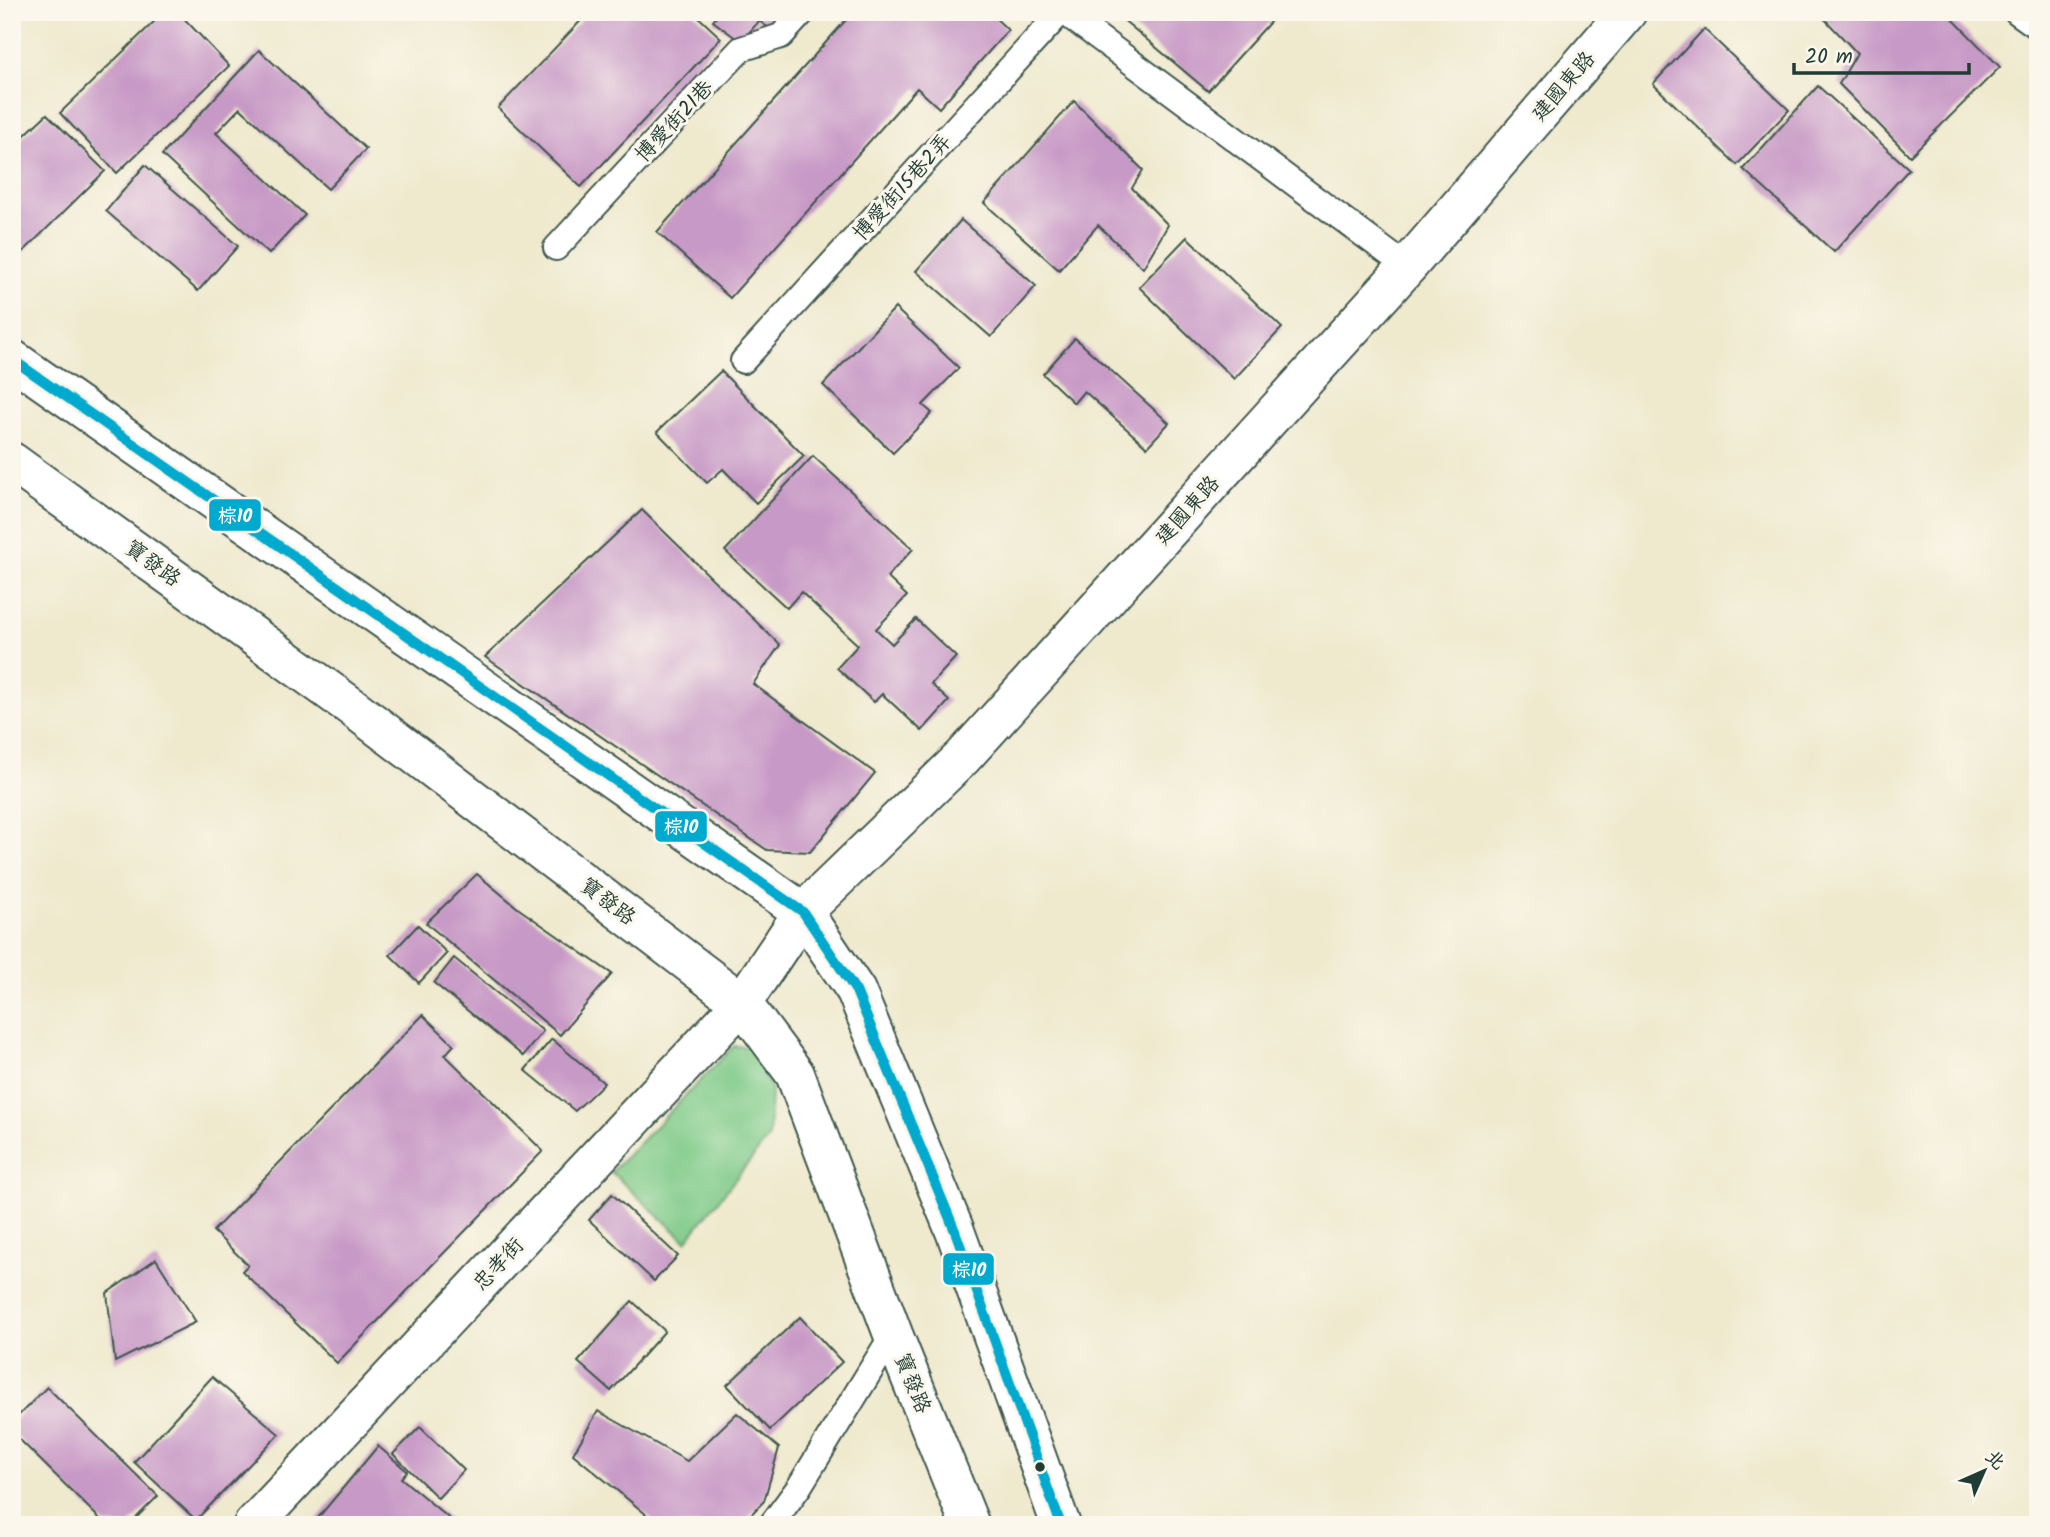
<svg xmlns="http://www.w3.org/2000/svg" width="2050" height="1537" font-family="Kalam,'LXGW WenKai TC',sans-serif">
	<rect width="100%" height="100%" fill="#fbf7ec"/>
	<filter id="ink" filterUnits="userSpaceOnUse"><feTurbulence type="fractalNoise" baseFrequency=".0143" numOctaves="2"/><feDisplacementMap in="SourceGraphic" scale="14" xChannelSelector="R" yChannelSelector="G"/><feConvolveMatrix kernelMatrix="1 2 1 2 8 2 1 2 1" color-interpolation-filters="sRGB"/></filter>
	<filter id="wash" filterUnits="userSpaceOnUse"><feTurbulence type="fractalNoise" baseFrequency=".00686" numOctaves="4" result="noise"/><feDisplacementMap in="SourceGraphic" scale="28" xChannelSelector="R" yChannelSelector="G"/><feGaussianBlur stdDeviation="1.57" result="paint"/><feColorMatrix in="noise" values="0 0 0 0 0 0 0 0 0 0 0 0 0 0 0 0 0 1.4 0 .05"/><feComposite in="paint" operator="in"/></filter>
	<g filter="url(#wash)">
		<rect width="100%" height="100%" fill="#efe9ce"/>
		<path fill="#7eca88" stroke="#4e845e" stroke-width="2" d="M 734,1046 L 751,1047 L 771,1088 L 769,1137 L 686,1241 L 611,1172 Z"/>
		<g id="blocks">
			<g fill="#c799c6">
				<path d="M 164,12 L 178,12 L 229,66 L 117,173 L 60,113 Z"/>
				<path d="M 589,12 L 693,12 L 721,38 L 581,187 L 498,108 Z"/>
				<path d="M 720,12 L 789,12 L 772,30 L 759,21 L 741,42 L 713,21 Z"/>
				<path d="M 853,12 L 970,12 L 975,17 L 980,12 L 989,12 L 1008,30 L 939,108 L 917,88 L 730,298 L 657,232 Z"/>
				<path d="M 1114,12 L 1279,12 L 1208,91 Z"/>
				<path d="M 1818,12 L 1946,12 L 2000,67 L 1910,156 L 1839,84 L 1857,53 Z"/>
				<path d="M 1704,29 L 1789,110 L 1737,165 L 1653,84 Z"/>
				<path d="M 259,50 L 366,149 L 328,189 L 240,108 L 216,133 L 305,215 L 269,254 L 162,155 Z"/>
				<path d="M 1818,86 L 1909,169 L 1834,252 L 1743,169 Z"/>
				<path d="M 1074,101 L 1143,170 L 1132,188 L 1168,225 L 1143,268 L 1098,225 L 1059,270 L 984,203 Z"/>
				<path d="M 47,114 L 105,171 L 12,263 L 12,147 Z"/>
				<path d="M 145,165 L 238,246 L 198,291 L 106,211 Z"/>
				<path d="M 961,220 L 1036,286 L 991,337 L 916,271 Z"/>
				<path d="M 1187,237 L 1282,328 L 1234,379 L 1139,287 Z"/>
				<path d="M 895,308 L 959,368 L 923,405 L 932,413 L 893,453 L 823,385 Z"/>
				<path d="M 1075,338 L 1169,423 L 1147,447 L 1084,391 L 1074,403 L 1043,374 Z"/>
				<path d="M 721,371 L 804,456 L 756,503 L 723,469 L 707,483 L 657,432 Z"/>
				<path d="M 813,456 L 913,549 L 887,577 L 907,596 L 876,629 L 892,644 L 916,619 L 956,657 L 931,684 L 949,701 L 922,731 L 882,694 L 874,702 L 837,668 L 858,645 L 801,592 L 787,608 L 725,551 Z"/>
				<path d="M 642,510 L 780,645 L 753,684 L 875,773 L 810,852 L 767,850 L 485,657 Z"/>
				<path d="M 477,874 L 519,909 L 612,974 L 560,1035 L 426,923 Z"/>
				<path d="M 418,925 L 447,953 L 419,983 L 390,955 Z"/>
				<path d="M 454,958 L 543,1031 L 523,1056 L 434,983 Z"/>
				<path d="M 423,1015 L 454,1045 L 445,1055 L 543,1151 L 337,1363 L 242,1271 L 248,1265 L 213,1231 Z"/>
				<path d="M 552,1039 L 604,1083 L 575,1111 L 525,1070 Z"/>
				<path d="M 612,1194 L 678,1256 L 654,1281 L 589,1220 Z"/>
				<path d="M 156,1259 L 196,1322 L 115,1362 L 107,1293 Z"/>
				<path d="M 632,1301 L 665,1331 L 611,1391 L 578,1362 Z"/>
				<path d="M 800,1317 L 842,1362 L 770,1430 L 727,1385 Z"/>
				<path d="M 212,1377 L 279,1434 L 196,1520 L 134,1462 Z"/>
				<path d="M 47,1387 L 158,1496 L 129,1525 L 106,1525 L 12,1432 L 12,1422 Z"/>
				<path d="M 598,1411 L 687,1461 L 737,1413 L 779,1448 L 764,1501 L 741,1525 L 659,1525 L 573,1454 Z"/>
				<path d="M 420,1427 L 464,1470 L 438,1498 L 393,1454 Z"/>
				<path d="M 378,1446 L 407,1471 L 401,1478 L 457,1525 L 312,1525 Z"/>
			</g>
		</g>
	</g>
	<g filter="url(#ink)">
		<use href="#blocks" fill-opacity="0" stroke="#3e574b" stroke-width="2"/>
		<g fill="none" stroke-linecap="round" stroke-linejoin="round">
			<g stroke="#3e574b" stroke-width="28">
				<g id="service">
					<path d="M 1064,12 L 1407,267"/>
					<path d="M 2017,12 L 2038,27"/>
					<path d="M 556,248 L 741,49 L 781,36 L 803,12"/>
					<path d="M 743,361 L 1061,12"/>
					<path d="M 771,1525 L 799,1487 L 893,1334"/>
				</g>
			</g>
			<g stroke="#3e574b" stroke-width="42">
				<path id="minor" d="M 253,1525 L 742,1003 L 803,912 L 963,757 L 1407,267 L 1627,12"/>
			</g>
			<g stroke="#3e574b" stroke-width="42">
				<g id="secondary">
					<path d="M 12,359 L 803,912 L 856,991 L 955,1231 L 1061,1525"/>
					<path d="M 12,462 L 352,707 L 742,1003 L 795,1074 L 893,1334 L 970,1525"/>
				</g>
			</g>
			<use href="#service" stroke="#fff" stroke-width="24"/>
			<use href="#minor" stroke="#fff" stroke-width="38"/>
			<use href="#secondary" stroke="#fff" stroke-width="38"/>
			<g stroke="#fbf7ec" stroke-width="16">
				<path id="bus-1" d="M 12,359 L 803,912 L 856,991 L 955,1231 L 1061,1525"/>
			</g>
			<use href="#bus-1" stroke="#00a9ce" stroke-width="10"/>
		</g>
	</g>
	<circle fill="#1f3d34" stroke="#fbf7ec" stroke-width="2.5" cx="1040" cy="1467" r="6"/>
	<g text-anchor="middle" stroke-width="6" stroke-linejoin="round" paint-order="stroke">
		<g font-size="21" fill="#1f3d34" stroke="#fbf7ec">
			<text transform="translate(1563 86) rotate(-49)" y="7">建國東路</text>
			<text transform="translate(674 121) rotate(-47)" y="7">博愛街21巷</text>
			<text transform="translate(902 187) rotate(-48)" y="7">博愛街15巷2弄</text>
			<text transform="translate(1187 510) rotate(-48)" y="7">建國東路</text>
			<text transform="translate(153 563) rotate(36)" y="7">寶發路</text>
			<text transform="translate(608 901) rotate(37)" y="7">寶發路</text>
			<text transform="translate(498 1264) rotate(-47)" y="7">忠孝街</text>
			<text transform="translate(913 1383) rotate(68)" y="7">寶發路</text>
		</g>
	</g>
	<g stroke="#fbf7ec" stroke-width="2.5">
		<rect x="208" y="498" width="54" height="34" rx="7" fill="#00a9ce"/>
		<rect x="654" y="810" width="54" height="33" rx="7" fill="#00a9ce"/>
		<rect x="942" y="1252" width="53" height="34" rx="7" fill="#00a9ce"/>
	</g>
	<g font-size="19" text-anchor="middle" font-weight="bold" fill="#fff">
		<text x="235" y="522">棕10</text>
		<text x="681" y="833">棕10</text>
		<text x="969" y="1276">棕10</text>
	</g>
	<rect width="2050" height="1537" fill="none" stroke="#fbf7ec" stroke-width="42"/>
	<g transform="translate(1984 1471) rotate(45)" stroke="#fbf7ec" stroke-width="5" paint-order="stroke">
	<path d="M0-5L12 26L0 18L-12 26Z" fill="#1f3d34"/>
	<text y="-10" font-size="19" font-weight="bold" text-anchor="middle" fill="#1f3d34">北</text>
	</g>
	<path d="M1794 63v10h175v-10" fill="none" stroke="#1f3d34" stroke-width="3.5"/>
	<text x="1805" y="63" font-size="21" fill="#1f3d34" stroke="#fbf7ec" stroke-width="5" paint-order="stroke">20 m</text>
</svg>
